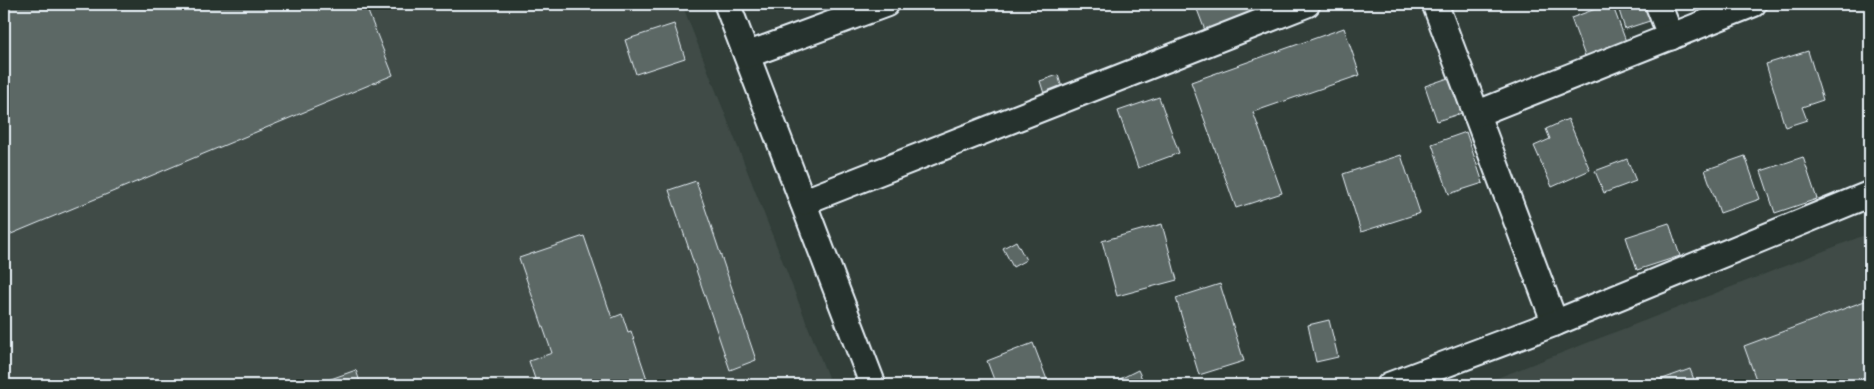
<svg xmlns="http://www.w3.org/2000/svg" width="1874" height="389" font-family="'Architects Daughter',sans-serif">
	<rect width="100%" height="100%" fill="#323e39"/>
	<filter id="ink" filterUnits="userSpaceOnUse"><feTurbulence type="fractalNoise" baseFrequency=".02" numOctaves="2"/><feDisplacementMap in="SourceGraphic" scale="10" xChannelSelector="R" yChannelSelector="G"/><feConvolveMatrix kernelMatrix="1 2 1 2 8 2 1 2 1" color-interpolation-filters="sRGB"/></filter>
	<g filter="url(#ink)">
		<g fill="#3f4b46">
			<path d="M 4,4 L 682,4 L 831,385 L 4,385 Z"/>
			<path d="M 1870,233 L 1870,385 L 1479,385 Z"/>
		</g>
		<g fill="#5c6865" stroke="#e8f1f8">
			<path d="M 4,4 L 365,4 L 393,75 L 4,237 Z"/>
			<path d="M 1195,4 L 1251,4 L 1258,23 L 1209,41 Z"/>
			<path d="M 1609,4 L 1612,4 L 1627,44 L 1586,59 L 1571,18 Z"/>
			<path d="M 1617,4 L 1657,4 L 1662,17 L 1625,29 Z"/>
			<path d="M 674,24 L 685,58 L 636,74 L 625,40 Z"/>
			<path d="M 1344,28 L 1360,75 L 1253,112 L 1282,193 L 1236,208 L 1191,82 Z"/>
			<path d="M 1808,51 L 1823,100 L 1802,107 L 1807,120 L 1785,127 L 1766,64 Z"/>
			<path d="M 1058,75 L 1064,94 L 1046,100 L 1040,81 Z"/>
			<path d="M 1454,76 L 1465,112 L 1437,121 L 1425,86 Z"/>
			<path d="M 1159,97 L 1179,153 L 1138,168 L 1118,111 Z"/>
			<path d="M 1568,119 L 1590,170 L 1552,187 L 1534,146 L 1550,139 L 1546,129 Z"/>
			<path d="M 1466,132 L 1483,183 L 1449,194 L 1432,144 Z"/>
			<path d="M 1401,155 L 1420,213 L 1361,232 L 1343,174 Z"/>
			<path d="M 1745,156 L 1760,199 L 1720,213 L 1705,170 Z"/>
			<path d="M 1803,157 L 1817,199 L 1775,213 L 1761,171 Z"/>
			<path d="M 1627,159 L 1636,181 L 1604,193 L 1595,171 Z"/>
			<path d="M 696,181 L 756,360 L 730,370 L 669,190 Z"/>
			<path d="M 1669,223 L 1680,256 L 1637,270 L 1626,237 Z"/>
			<path d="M 1162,224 L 1177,280 L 1117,296 L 1102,241 Z"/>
			<path d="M 584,236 L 612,318 L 622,314 L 628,332 L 631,331 L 649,385 L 537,385 L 529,361 L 552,353 L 519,258 Z"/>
			<path d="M 1016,241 L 1026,260 L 1013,267 L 1003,248 Z"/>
			<path d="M 1220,284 L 1244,361 L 1199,375 L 1176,298 Z"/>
			<path d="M 1870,299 L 1870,385 L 1758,385 L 1744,346 Z"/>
			<path d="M 1329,320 L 1338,357 L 1316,362 L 1308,325 Z"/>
			<path d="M 1033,343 L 1049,385 L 996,385 L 987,361 Z"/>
			<path d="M 1690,369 L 1696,385 L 1646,385 Z"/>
			<path d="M 356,370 L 361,385 L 314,385 Z"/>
			<path d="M 1138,370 L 1145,385 L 1111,385 L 1110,384 Z"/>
		</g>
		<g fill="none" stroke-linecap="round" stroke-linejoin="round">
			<g stroke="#e8f1f8" stroke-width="29">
				<g id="minor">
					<path d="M 727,4 L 873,385"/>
					<path d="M 1435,4 L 1555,323"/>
					<path d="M 1658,4 L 1671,37"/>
					<path d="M 747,55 L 886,4"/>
					<path d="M 1476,114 L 1753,4"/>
					<path d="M 803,202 L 1307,4"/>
					<path d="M 1390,385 L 1555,323 L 1870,194"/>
				</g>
			</g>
			<use href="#minor" stroke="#26332d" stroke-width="25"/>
		</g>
	</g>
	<rect width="1874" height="389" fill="none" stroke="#26332d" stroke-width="20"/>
	<rect x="10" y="10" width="1854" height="369" fill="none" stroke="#e8f1f8" stroke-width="2" filter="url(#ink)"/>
</svg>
